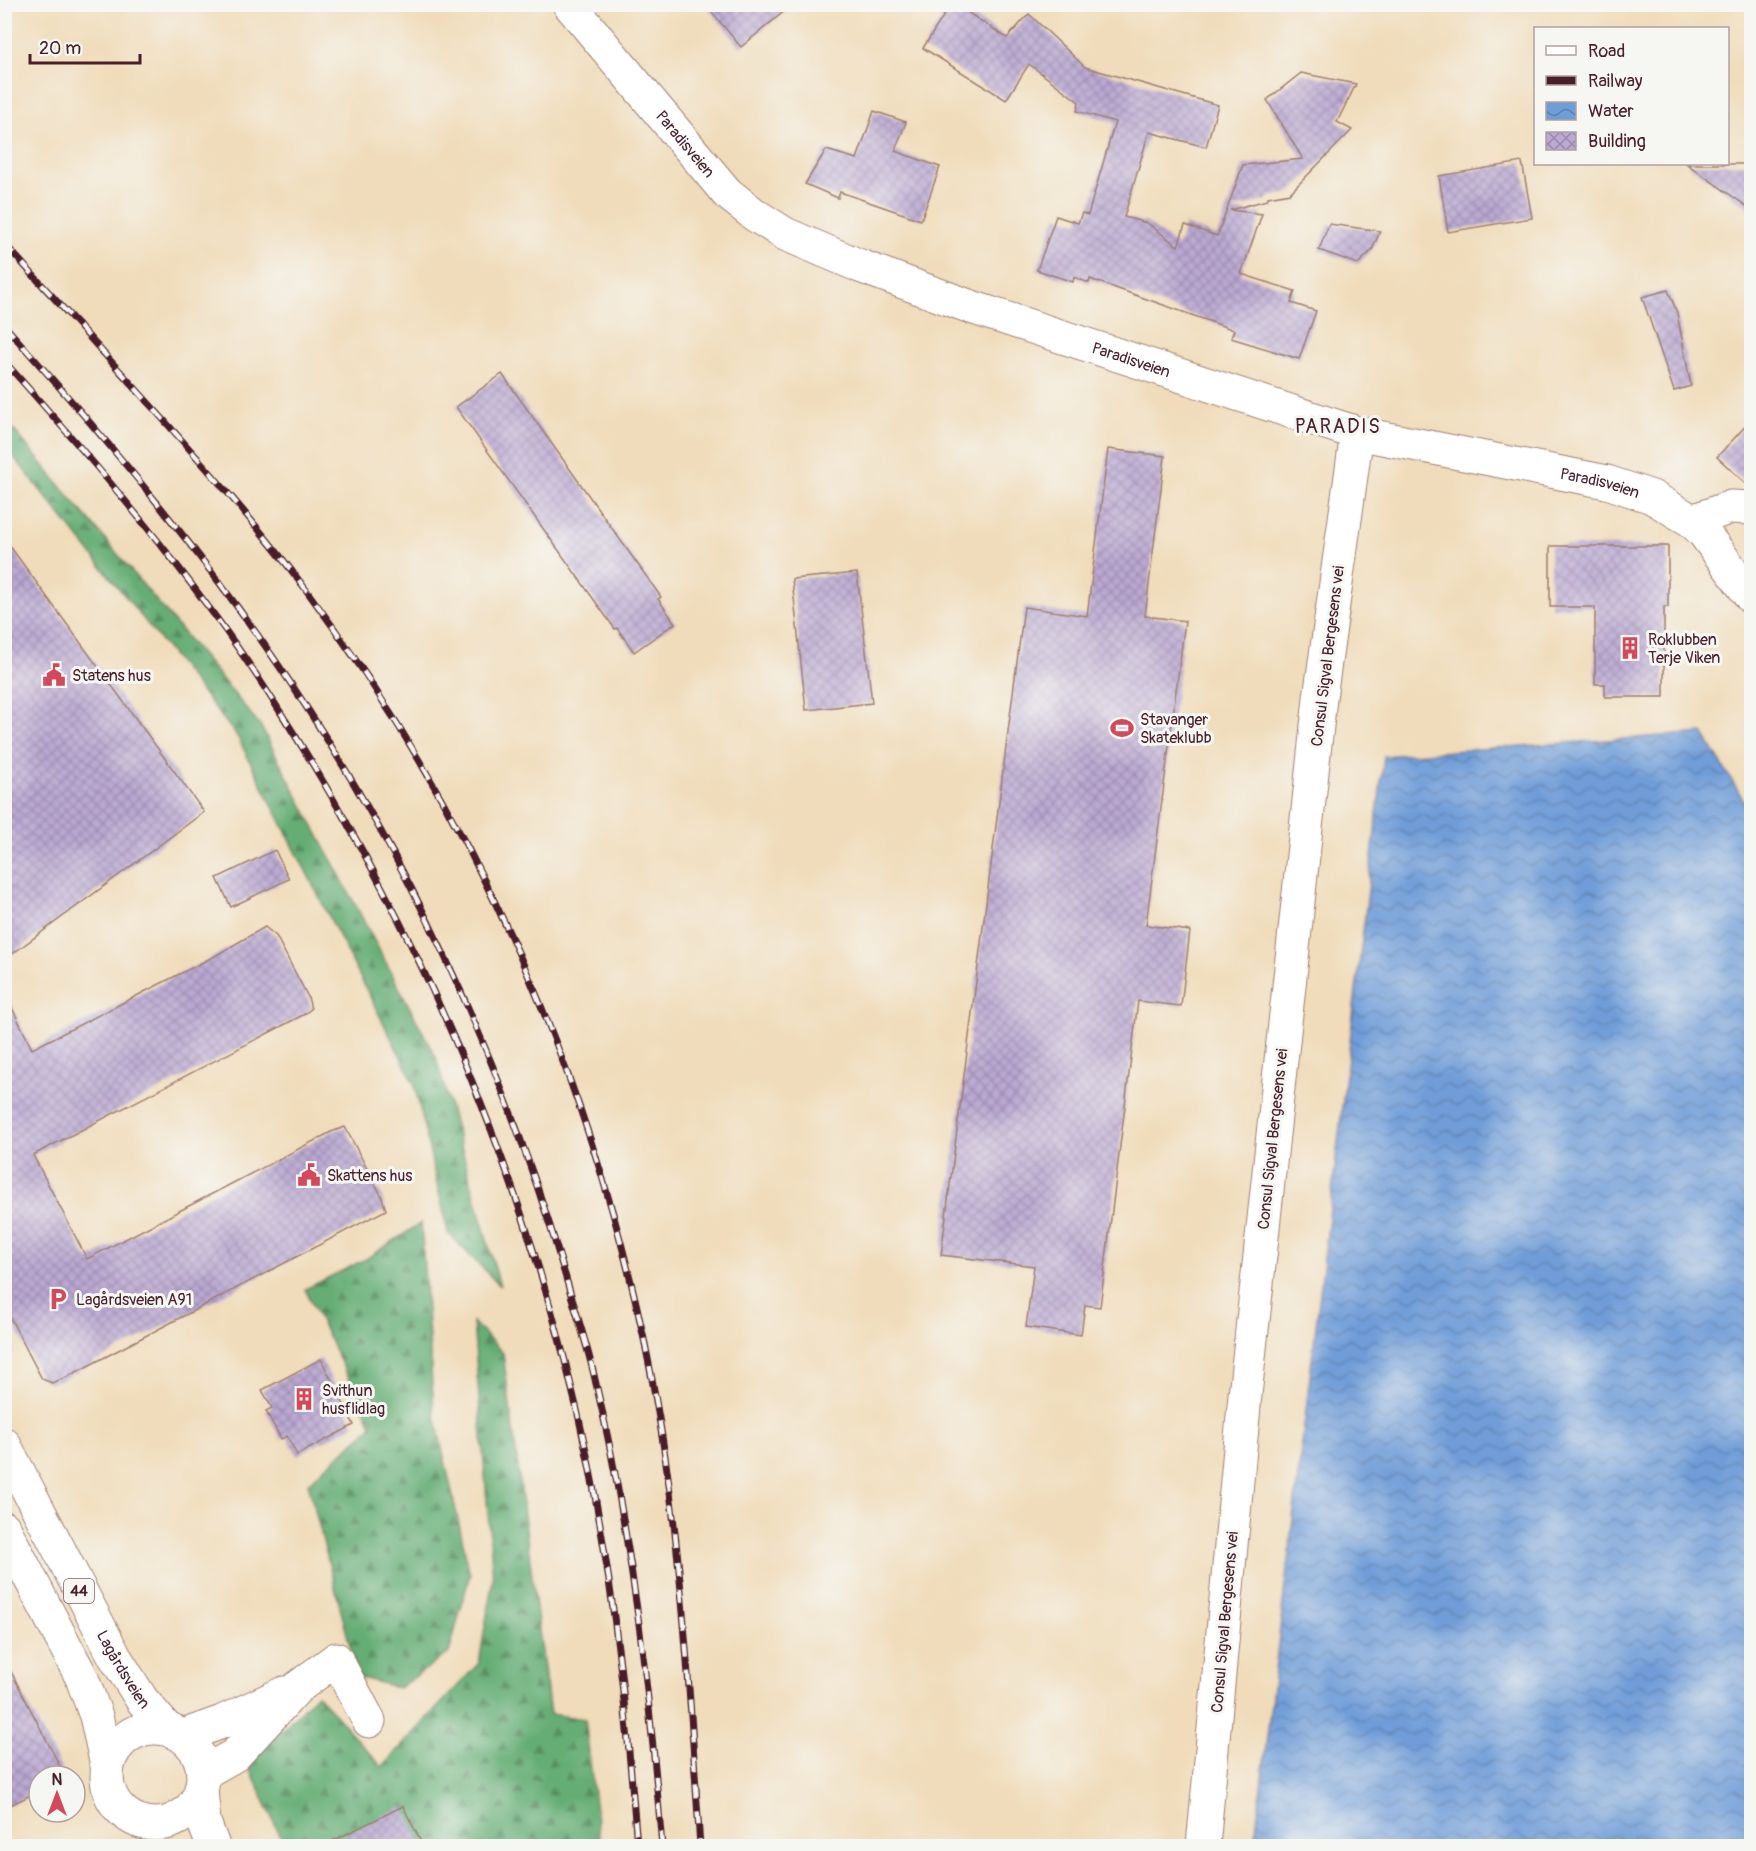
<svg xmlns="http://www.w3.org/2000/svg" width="1756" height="1851" font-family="Pangolin,sans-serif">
	<defs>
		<pattern id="forest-firs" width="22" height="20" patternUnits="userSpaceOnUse" patternTransform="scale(1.5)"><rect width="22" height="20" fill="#65ad74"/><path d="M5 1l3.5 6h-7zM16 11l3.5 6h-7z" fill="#558c5f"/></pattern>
		<pattern id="water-waves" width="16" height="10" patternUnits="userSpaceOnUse" patternTransform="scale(1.5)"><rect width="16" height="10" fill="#6f9dd8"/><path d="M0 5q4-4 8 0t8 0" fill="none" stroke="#5d7faf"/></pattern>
		<pattern id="building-cross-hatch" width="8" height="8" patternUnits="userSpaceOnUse" patternTransform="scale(1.5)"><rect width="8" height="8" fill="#bba9d3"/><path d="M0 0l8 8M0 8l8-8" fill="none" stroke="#9a89ab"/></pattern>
	</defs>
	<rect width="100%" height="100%" fill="#f6f6f2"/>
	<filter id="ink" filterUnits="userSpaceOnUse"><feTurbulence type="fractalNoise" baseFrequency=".0167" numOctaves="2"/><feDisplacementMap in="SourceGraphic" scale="12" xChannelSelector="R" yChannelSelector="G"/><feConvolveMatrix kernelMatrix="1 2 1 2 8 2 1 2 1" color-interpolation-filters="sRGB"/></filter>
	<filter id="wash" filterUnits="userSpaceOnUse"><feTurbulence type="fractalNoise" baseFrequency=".008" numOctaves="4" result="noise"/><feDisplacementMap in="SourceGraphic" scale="24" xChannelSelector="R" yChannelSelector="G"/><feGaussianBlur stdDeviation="1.35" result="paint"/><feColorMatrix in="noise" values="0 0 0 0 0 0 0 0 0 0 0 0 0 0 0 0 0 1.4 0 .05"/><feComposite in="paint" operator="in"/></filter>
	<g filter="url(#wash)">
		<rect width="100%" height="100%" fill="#f0dcba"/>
		<g fill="url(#forest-firs)" stroke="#586650" stroke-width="1.5">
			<path d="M 4,418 L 260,725 L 436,1057 L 500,1286 L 448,1233 L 414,1083 L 237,736 L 5,446 Z"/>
			<path d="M 421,1223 L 434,1411 L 470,1574 L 449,1653 L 399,1688 L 358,1677 L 308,1483 L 372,1426 L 305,1289 L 366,1259 Z"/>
			<path d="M 473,1322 L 503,1353 L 550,1714 L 585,1719 L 600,1846 L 285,1846 L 248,1765 L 317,1694 L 382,1767 L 479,1663 L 493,1578 Z"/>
		</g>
		<path fill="url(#water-waves)" stroke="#5c5e82" stroke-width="1.5" d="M 1703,733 L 1752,814 L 1751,1846 L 1254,1846 L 1384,756 Z"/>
		<g id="blocks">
			<g fill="url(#building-cross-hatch)">
				<path d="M 705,4 L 793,4 L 741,47 Z"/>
				<path d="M 951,4 L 955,4 L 1007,38 L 1029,14 L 1085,67 L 1218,105 L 1206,147 L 1149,132 L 1124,217 L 1147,223 L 1178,246 L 1185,225 L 1217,236 L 1243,165 L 1303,159 L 1267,100 L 1301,73 L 1356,84 L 1337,122 L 1352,130 L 1290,193 L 1268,197 L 1267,200 L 1230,210 L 1262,214 L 1241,274 L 1295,291 L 1291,303 L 1316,311 L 1299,359 L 1231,338 L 1234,330 L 1090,279 L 1089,283 L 1074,277 L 1073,282 L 1037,270 L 1056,216 L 1078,223 L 1082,213 L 1088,215 L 1115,122 L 1077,111 L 1079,102 L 1029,64 L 1006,100 L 923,48 Z"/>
				<path d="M 874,111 L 906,122 L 895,151 L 940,167 L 921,220 L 840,192 L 838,198 L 805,184 L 826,150 L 857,159 Z"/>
				<path d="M 1522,162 L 1532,218 L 1448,232 L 1439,176 Z"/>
				<path d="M 1687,164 L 1752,164 L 1752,210 Z"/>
				<path d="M 1329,224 L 1380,231 L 1372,250 L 1358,264 L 1319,250 Z"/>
				<path d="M 1668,290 L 1677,313 L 1691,386 L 1674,391 L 1642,297 Z"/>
				<path d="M 502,374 L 661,597 L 658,599 L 675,623 L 634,652 L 617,628 L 615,629 L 456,407 Z"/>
				<path d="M 1752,419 L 1752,489 L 1717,457 Z"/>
				<path d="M 1108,449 L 1165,456 L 1145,616 L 1185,621 L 1146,925 L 1190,931 L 1181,1006 L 1138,1001 L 1100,1307 L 1085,1305 L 1081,1335 L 1026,1327 L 1034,1266 L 941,1255 L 1024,607 L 1087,616 Z"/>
				<path d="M 4,538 L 204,812 L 4,960 Z"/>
				<path d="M 1550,546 L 1668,546 L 1668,607 L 1664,607 L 1664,697 L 1605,697 L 1605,684 L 1595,684 L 1595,607 L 1550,607 Z"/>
				<path d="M 857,573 L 872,703 L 806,710 L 792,579 Z"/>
				<path d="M 275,850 L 289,879 L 231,907 L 217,878 Z"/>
				<path d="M 265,927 L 276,936 L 308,997 L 311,1009 L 303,1015 L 33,1155 L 87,1259 L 331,1132 L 345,1127 L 381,1195 L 386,1210 L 65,1378 L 52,1383 L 42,1379 L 4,1306 L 4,991 L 32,1049 L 213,957 Z"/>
				<path d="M 321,1359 L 354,1425 L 297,1455 L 287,1436 L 281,1439 L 266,1411 L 272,1408 L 262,1390 Z"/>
				<path d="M 4,1658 L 65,1776 L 39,1776 L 39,1791 L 4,1808 Z"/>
				<path d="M 403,1806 L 423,1846 L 322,1846 Z"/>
			</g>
		</g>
	</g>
	<g filter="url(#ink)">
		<use href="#blocks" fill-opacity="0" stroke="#9d7e72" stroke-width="1.5"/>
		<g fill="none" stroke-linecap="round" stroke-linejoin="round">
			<g stroke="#9d7e72" stroke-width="35">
				<g id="minor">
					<path id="s1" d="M 1357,433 L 1607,482 L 1652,497 L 1692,521 L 1704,533 L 1752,598"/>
					<path d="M 1692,521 L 1731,507 L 1752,508"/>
					<path d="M 183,1736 L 222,1722 L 284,1693"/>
					<path d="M 203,1773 L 235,1755 L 297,1688 L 336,1659 L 369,1721"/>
				</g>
			</g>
			<g stroke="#9d7e72" stroke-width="35">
				<g id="tertiary">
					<path id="s2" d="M 569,4 L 727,193 L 755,215 L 785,234 L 860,266 L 971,307 L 1357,433 L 1320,698 L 1245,1395 L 1203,1846"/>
				</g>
			</g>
			<g stroke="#9d7e72" stroke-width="35">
				<g id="primary">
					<path id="s3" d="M 4,1444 L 115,1657 L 142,1700 L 167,1729"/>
					<path d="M 4,1528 L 82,1678 L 96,1716 L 107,1765"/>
					<circle cx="155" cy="1776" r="48"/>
					<path d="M 201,1789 L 204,1822 L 213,1846"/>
				</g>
			</g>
			<use href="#minor" stroke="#fff" stroke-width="33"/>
			<use href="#tertiary" stroke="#fff" stroke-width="33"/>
			<use href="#primary" stroke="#fff" stroke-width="33"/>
			<g stroke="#4a1f2b" stroke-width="7">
				<g id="rail">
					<path d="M 4,243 C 57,301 109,359 162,418 C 210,472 258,526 301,583 C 486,829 610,1121 660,1424 C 683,1563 690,1705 700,1846"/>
					<path d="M 4,325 C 112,445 217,569 305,705 C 421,883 509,1081 568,1285 C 577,1315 587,1345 594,1375 C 631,1530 649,1688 662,1846"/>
					<path d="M 4,361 C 99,467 195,579 272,699 C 422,931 532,1189 588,1460 C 614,1587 627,1717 637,1846"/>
				</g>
			</g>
			<use href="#rail" stroke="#f6f6f2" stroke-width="4.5" stroke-dasharray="14" stroke-linecap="butt"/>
		</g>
	</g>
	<defs>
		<g id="building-bare" transform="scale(1.8)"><path d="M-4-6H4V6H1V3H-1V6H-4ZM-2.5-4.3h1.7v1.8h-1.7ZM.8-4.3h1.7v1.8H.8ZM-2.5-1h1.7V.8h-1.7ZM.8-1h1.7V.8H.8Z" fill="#d1495b" stroke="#f6f6f2" stroke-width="2.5" paint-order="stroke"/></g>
		<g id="civic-bare" transform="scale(1.8)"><path d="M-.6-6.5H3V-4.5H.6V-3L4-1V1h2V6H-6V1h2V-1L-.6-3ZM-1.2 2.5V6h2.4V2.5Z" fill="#d1495b" stroke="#f6f6f2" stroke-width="2.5" paint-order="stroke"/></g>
		<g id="stadium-bare" transform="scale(1.8)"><path d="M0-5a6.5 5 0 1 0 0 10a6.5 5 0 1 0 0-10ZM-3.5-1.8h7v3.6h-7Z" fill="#d1495b" stroke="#f6f6f2" stroke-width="2.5" paint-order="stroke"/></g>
		<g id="parking-bare" transform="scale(1.8)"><path d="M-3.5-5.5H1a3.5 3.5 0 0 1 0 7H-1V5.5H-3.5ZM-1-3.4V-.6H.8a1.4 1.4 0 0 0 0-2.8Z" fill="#d1495b" stroke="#f6f6f2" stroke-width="2.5" paint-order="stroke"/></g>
	</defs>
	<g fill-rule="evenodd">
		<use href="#building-bare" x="1630" y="648"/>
		<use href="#civic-bare" x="54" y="675"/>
		<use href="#stadium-bare" x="1122" y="728"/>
		<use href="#civic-bare" x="309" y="1175"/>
		<use href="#parking-bare" x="58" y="1299"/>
		<use href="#building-bare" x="304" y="1399"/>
	</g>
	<g text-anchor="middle" stroke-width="6" stroke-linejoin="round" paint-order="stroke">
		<rect fill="#f6f6f2" stroke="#7e6067" stroke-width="1.5" x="64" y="1579" width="30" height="24" rx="4.5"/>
		<g font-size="15" font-weight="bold" fill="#4a1f2b">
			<text x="79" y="1596">44</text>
		</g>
		<g font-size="16" fill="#4a1f2b" stroke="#f6f6f2">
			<text dy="6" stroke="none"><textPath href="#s2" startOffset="182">Paradisveien</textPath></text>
			<text dy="6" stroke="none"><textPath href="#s2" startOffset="686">Paradisveien</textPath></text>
			<text dy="6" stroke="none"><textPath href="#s1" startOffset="248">Paradisveien</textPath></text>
			<text transform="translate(1327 656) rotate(-83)" y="6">Consul Sigval Bergesens vei</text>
			<text transform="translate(1272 1139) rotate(-84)" y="6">Consul Sigval Bergesens vei</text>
			<text transform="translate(1224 1622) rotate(-85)" y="6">Consul Sigval Bergesens vei</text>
			<text dy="6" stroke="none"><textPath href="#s3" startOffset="255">Lagårdsveien</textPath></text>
		</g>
		<g font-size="16" fill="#4a1f2b" stroke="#f6f6f2" text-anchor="start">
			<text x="1648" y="645">Roklubben<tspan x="1648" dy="18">Terje Viken</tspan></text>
			<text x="72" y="681">Statens hus</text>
			<text x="1140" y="725">Stavanger<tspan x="1140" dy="18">Skateklubb</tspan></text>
			<text x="327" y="1181">Skattens hus</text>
			<text x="76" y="1305">Lagårdsveien A91</text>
			<text x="322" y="1396">Svithun<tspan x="322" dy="18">husflidlag</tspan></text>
		</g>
		<g font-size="20" letter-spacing="1.5" fill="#4a1f2b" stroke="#f6f6f2">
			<text x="1338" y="433">PARADIS</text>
		</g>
	</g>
	<rect width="1756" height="1851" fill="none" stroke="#f6f6f2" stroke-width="24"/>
	<rect x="1534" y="27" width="195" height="138" fill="#f6f6f2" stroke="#b1a0a2" stroke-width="1.5"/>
	<rect x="1546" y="46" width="30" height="9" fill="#ffffff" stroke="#b1a0a2" stroke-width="1.5"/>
	<text x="1588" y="57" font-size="18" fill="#4a1f2b">Road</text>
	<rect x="1546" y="76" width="30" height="9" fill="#4a1f2b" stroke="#b1a0a2" stroke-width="1.5"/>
	<text x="1588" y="87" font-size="18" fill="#4a1f2b">Railway</text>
	<rect x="1546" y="102" width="30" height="18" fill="url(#water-waves)" stroke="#b1a0a2" stroke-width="1.5"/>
	<text x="1588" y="117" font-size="18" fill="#4a1f2b">Water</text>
	<rect x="1546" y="132" width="30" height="18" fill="url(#building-cross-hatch)" stroke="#b1a0a2" stroke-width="1.5"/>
	<text x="1588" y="147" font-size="18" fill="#4a1f2b">Building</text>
	<g transform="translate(57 1794)"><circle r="28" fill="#f6f6f2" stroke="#b1a0a2" stroke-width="1.5"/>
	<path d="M0-4.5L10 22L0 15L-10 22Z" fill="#d1495b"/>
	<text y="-9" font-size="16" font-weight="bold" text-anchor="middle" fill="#4a1f2b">N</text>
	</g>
	<path d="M30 54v9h110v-9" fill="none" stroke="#4a1f2b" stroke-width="3"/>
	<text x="39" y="54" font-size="18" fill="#4a1f2b" stroke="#f6f6f2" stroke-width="4.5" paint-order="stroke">20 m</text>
</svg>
